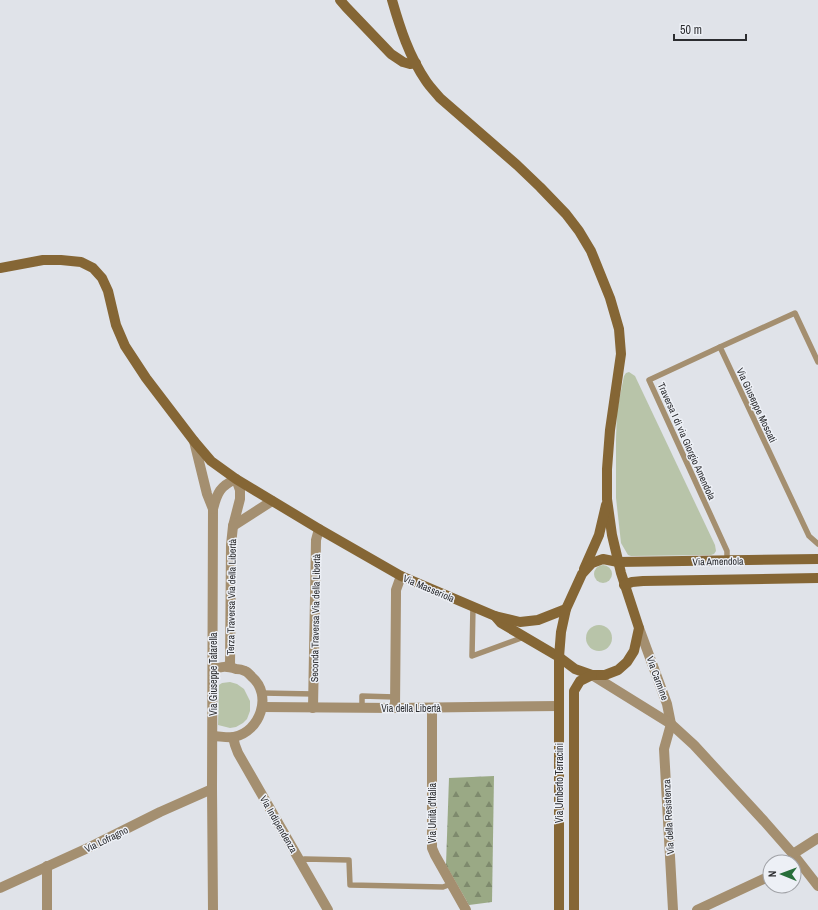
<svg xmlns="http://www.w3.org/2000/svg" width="818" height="910" font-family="'Archivo Narrow',sans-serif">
	<defs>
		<pattern id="forest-firs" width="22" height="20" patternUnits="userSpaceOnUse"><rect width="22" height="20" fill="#9aa985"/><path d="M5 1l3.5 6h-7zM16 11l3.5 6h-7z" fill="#7e8a6d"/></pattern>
	</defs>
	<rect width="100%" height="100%" fill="#e0e3e9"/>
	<g fill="#b8c4a9">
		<path d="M 629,372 L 635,376 L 715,545 L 716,551 L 714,554 L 711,555 L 631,556 L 628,555 L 621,543 L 616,498 L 616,439 L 617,411 L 624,376 L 626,373 Z"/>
		<circle cx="603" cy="574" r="9"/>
		<circle cx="599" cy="638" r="13"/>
		<path d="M 230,682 L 237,684 L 244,689 L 250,701 L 250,711 L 247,719 L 243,723 L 236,727 L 230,728 L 218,725 L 219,685 L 222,683 Z"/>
	</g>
	<path fill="url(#forest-firs)" d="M 494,776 L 492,902 L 469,905 L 446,865 L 449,778 Z"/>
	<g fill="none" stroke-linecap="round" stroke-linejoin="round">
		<g stroke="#a48f70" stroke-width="5.5">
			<path d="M 720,347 L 649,380 L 727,551 L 727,560"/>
			<path d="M 818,362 L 795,313 L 720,347 L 809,536 L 818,544"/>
			<path d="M 473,606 L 472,656 L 524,637"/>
			<path d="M 262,693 L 314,694"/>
			<path d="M 362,707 L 362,696 L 395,697"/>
			<path d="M 299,860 L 305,859 L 349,860 L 350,885 L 443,887 L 451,884"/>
		</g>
		<g stroke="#a48f70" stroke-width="10">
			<path d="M 194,441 L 207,494 L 213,509 L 212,789 L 213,910"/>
			<path d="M 213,509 C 217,493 220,486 236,479 L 240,490 L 240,499 L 233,526 L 231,545 L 230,667"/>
			<path d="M 233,526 L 272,501"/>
			<path d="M 639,628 L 667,704 L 671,724 L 664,749 L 673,910"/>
			<path d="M 592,675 L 671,724 L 694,745 L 764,821 L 793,854 L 818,886"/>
			<path d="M 262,707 L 395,708 L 559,706"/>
			<path d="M 313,708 L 316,540 L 319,529"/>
			<path d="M 395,708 L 396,595 L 396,590 L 401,576"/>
			<path d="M 432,708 L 432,848 L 435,855 L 466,910"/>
			<path d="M 213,736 C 219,736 227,738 234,737 C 260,732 273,695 252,677 C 250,675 248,672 245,671 C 243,670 239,669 236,669 C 226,666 222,666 213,670"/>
			<path d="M 233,737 L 235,745 L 238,753 L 328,910"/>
			<path d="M 793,854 L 818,838"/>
			<path d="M 0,888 L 90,847 L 160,812 L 212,789"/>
			<path d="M 47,910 L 47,866"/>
			<path d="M 697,910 L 770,876"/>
		</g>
		<g stroke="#856635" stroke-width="10">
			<path d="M 340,0 L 346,7 L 391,54 L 403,62 L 410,64 L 416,63"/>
			<path d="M 0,268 L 43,260 L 61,260 L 81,262 L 93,268 L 102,278 L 108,291 L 116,325 L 125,346 L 146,378 L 194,441 L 211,461 L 236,479 L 319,529 L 401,576 L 495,616 L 501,623 L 559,657 L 575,669 L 592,675 L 605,675 L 618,670 L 627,662 L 634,651 L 639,628 L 621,573 L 612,535 L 607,499 L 607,469 L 610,430 L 621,354 L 619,329 L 610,298 L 591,251 L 579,231 L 566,214 L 540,187 L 517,165 L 440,98 C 435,92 430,87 426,81 C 409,56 400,28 392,0"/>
			<path d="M 584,569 L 599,535 L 606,505"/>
			<path d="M 624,585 L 632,582 L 643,581 L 818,578"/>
			<path d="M 495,616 L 520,622 L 538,620 L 566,609"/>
			<path d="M 559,910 L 559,657 L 561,632 L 566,609 L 582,574 L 592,563 L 603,559 L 618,562 L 818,559"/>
			<path d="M 574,910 L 574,691 L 580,681 L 592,675"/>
		</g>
	</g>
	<g text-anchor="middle" stroke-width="3" stroke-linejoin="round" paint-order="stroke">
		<g font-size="10" fill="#2c2d30" stroke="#edf0f6">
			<text transform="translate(757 405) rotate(65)" y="4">Via Giuseppe Moscati</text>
			<text transform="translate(687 441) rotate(66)" y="4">Traversa I di via Giorgio Amendola</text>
			<text transform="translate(718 561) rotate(-1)" y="4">Via Amendola</text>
			<text transform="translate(429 588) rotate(23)" y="4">Via Masseriola</text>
			<text transform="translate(231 597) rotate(-89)" y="4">Terza Traversa Via della Libertà</text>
			<text transform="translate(315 618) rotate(-89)" y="4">Seconda Traversa Via della Libertà</text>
			<text transform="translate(213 674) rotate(-90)" y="4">Via Giuseppe Tatarella</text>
			<text transform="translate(658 678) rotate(70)" y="4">Via Carmine</text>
			<text x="411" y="712">Via della Libertà</text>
			<text transform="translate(559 783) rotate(-90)" y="4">Via Umberto Terracini</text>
			<text transform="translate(432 813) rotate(-90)" y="4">Via Unità d'Italia</text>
			<text transform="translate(668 817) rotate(-93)" y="4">Via della Resistenza</text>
			<text transform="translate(279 824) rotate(60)" y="4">Via Indipendenza</text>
			<text transform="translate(106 839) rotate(-26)" y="4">Via Lofragno</text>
		</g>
	</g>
	<g transform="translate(782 874) rotate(271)"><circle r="19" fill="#edf0f6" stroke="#a0a2a7"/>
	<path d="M0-3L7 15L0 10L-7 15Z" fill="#276e3a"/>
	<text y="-6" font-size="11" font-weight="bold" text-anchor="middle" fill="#2c2d30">N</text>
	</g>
	<path d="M674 34v6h72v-6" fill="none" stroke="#2c2d30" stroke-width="2"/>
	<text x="680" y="34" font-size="12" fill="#2c2d30" stroke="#edf0f6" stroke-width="3" paint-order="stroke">50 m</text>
</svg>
